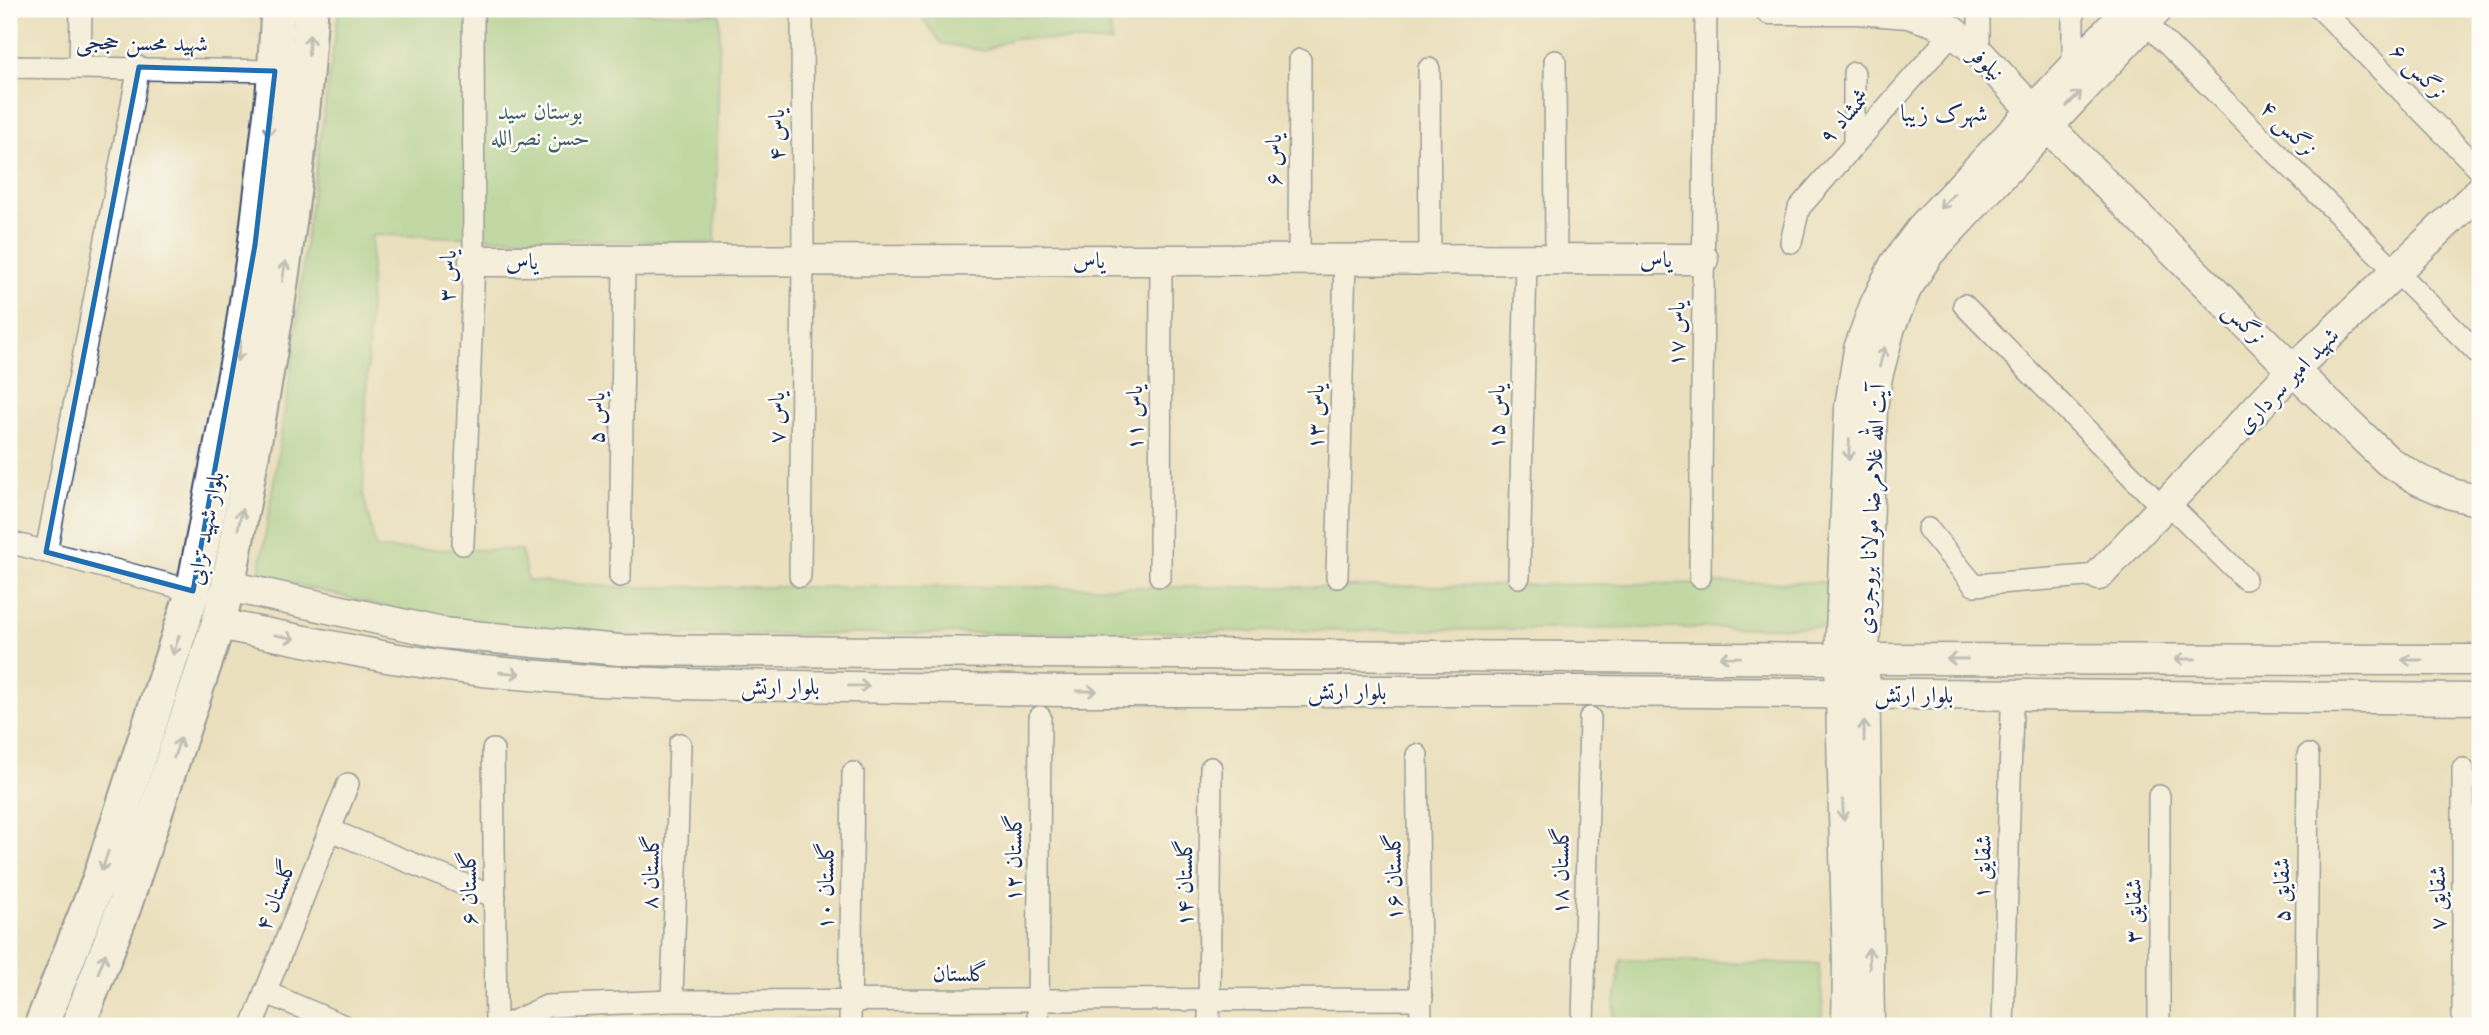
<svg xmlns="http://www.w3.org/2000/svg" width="2489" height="1035" font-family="Cardo,Amiri,serif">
	<rect width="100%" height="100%" fill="#fdfcf7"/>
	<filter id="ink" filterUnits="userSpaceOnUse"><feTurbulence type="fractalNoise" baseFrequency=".0143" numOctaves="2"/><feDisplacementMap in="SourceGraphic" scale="14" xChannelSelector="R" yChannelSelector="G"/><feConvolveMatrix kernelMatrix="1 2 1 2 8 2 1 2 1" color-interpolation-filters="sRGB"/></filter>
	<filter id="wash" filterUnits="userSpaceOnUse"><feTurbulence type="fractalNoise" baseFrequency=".00686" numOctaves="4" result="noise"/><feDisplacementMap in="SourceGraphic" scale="28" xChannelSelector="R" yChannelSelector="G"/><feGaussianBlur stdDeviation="1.57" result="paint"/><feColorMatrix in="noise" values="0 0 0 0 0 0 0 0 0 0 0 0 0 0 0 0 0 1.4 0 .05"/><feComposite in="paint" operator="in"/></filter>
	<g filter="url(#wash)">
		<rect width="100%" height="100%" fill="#ebe0bd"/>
		<g fill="#90cf86" stroke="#567f72" stroke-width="2">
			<path d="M 339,9 L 499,9 L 720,14 L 715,243 L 372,235 L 363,493 L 376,549 L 521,550 L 528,581 L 618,587 L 1334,587 L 1830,582 L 1829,627 L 580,636 L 478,626 L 376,605 L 259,575 L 293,358 L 306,237 Z"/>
			<path d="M 916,9 L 984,9 L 1014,15 L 1110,21 L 1112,43 L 1014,38 L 983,51 L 941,43 Z"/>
			<path d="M 1621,960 L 1819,964 L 1823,1011 L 1819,1026 L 1612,1026 Z"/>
			<path d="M 839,1018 L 839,1026 L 682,1026 L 682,1024 Z"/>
		</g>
	</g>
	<g filter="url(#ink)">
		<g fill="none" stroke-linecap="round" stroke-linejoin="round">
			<g stroke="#3a4a6c" stroke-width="24">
				<g id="street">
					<path d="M 2073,9 L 2073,68"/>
					<path d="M 2321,9 L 2480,170"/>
					<path d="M 2146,23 L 2480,355"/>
					<path d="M 1979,53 L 1979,9"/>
					<path d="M 1555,61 L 1556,259"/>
					<path d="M 9,67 L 275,71"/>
					<path d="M 80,68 L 81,9"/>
					<path d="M 1429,69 L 1430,259"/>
					<path d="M 1854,145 L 1854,73"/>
					<path d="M 1791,242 L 1799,208 L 1953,32"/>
					<path d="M 1299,260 L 1300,60"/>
					<path d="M 1964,305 L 2163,508"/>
					<path d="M 2168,503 L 2245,579"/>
					<path d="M 1928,529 L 1974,585 L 2099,575"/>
					<path d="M 9,542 L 193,591"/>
					<path d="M 463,544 L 474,261 L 473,9"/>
					<path d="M 46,552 L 139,67"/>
					<path d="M 620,576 L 624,261"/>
					<path d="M 800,576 L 803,260 L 802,9"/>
					<path d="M 1160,576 L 1161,260"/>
					<path d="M 1337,577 L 1345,259"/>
					<path d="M 1519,577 L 1526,259"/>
					<path d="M 1700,577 L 1706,9"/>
					<path d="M 493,750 L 496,1026"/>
					<path d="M 1417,755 L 1421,1026"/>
					<path d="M 330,830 L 495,897"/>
					<path d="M 265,992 L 344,1026"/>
					<path d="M 672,1001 L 680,744"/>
					<path d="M 252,1026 L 348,784"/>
					<path d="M 504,1026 L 547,1006 L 672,1001 L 1422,999"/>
					<path d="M 850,1026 L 853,773"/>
					<path d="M 1038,1026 L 1040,717"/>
					<path d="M 1209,1026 L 1211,768"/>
					<path d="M 1583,1026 L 1590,718"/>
					<path d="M 2003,1026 L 2012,710"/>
					<path d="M 2159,1026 L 2159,796"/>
					<path d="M 2306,1026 L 2308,755"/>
					<path d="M 2463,1026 L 2463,769"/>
				</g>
			</g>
			<g stroke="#3a4a6c" stroke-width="33">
				<g id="secondary">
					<path d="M 1770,9 L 1857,9 L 1908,13 L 1933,21 L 1953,32 L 1979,53 L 2048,127 L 2293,370 L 2388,461 L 2419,480 L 2452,494 L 2480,501"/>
					<path d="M 474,261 L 1703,259"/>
					<path d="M 2099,575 L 2293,370 L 2480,191"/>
					<path d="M 228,586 L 442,633 L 619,650 L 1840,659 L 2480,660"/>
					<path d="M 218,624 L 392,658 L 482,671 L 599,681 L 680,684 L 1064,691 L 1587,691 L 2480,699"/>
					<path d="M 1847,1026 L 1848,965 L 1840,659 L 1850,407 L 1859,349 L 1875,305 L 1895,264 L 1926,223 L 2129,9"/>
					<path d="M 1869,1026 L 1864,659 L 1872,408 L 1877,377 L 1890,327 L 1906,289 L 1929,253 L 2158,9"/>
				</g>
			</g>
			<g stroke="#3a4a6c" stroke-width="37">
				<g id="primary">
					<path d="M 41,1026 L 99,880 L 193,591 L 240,346 L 255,245 L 273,93 L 278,9"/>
					<path d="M 78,1026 L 124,907 L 218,624 L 228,586 C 264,395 299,204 311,9"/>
				</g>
			</g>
			<use href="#street" stroke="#fff" stroke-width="21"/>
			<use href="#secondary" stroke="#fff" stroke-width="30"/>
			<use href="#primary" stroke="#fff" stroke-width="33"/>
		</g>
		<defs><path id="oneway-shaft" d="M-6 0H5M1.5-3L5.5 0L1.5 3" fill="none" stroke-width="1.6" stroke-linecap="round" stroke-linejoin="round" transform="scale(1.75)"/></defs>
		<g stroke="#8d97ae">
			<use href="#oneway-shaft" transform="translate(309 45) rotate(-87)"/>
			<use href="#oneway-shaft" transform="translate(2074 99) rotate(-46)"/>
			<use href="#oneway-shaft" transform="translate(269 126) rotate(97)"/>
			<use href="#oneway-shaft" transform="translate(1947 201) rotate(134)"/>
			<use href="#oneway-shaft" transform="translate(284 271) rotate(-81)"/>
			<use href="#oneway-shaft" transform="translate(239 351) rotate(100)"/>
			<use href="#oneway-shaft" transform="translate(1882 357) rotate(-76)"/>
			<use href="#oneway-shaft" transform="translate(1849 450) rotate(92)"/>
			<use href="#oneway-shaft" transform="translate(240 519) rotate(-79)"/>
			<use href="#oneway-shaft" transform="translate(285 637) rotate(11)"/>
			<use href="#oneway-shaft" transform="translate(176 645) rotate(108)"/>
			<use href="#oneway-shaft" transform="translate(1730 657) rotate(-179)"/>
			<use href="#oneway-shaft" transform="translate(1957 659) rotate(-180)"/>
			<use href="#oneway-shaft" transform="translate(2185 659) rotate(-180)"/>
			<use href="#oneway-shaft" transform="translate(2412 660) rotate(-180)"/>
			<use href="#oneway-shaft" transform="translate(510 673) rotate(5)"/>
			<use href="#oneway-shaft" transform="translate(859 686) rotate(1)"/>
			<use href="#oneway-shaft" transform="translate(1087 691)"/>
			<use href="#oneway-shaft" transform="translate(1864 731) rotate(-91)"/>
			<use href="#oneway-shaft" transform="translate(177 748) rotate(-72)"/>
			<use href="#oneway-shaft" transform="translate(1843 810) rotate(88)"/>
			<use href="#oneway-shaft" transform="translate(105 861) rotate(108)"/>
			<use href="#oneway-shaft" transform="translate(1869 958) rotate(-92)"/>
			<use href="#oneway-shaft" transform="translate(102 963) rotate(-69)"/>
		</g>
	</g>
	<path d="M0 0H2489V1035H0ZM 139,67 L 275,71 L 255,245 L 193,591 L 46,552 Z" fill="#ebe0bd" fill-opacity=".55" fill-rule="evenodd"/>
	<path fill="none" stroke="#1f6fb2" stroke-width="5" stroke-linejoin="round" d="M 139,67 L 275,71 L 255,245 L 193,591 L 46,552 Z"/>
	<g text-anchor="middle" stroke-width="5" stroke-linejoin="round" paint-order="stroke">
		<g font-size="23" fill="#1b2f5e" stroke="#fdfcf7">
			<text transform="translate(142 42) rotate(1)" y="8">شهید محسن حججی</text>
			<text transform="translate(1987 63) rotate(43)" y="8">نیلوفر</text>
			<text transform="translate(2419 71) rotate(45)" y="8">نرگس ۶</text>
			<text transform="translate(1844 116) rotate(-49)" y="8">شمشاد ۹</text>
			<text transform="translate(2289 128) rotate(45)" y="8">نرگس ۴</text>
			<text transform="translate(776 135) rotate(-90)" y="8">یاس ۴</text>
			<text transform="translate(1273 160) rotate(-90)" y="8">یاس ۶</text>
			<text x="1656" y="267">یاس</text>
			<text x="1089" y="268">یاس</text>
			<text x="522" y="269">یاس</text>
			<text transform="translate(447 276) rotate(-88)" y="8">یاس ۳</text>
			<text transform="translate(2245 323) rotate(45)" y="8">نرگس</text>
			<text transform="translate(1676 334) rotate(-89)" y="8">یاس ۱۷</text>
			<text transform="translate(2287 380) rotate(-46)" y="8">شهید امیر سرداری</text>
			<text transform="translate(1315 417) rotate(-89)" y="8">یاس ۱۳</text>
			<text transform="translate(1496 417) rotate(-89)" y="8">یاس ۱۵</text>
			<text transform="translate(596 418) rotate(-89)" y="8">یاس ۵</text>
			<text transform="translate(776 418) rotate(-90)" y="8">یاس ۷</text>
			<text transform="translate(1134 418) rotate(-90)" y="8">یاس ۱۱</text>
			<text transform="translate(1871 509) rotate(-87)" y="8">آیت الله غلامرضا مولانا بروجردی</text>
			<text transform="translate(205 528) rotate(-79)" y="8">بلوار شهید ترابی</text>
			<text x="780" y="694">بلوار ارتش</text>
			<text x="1347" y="699">بلوار ارتش</text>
			<text transform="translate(1914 694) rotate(1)" y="8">بلوار ارتش</text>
			<text transform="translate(1013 858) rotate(-89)" y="8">گلستان ۱۲</text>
			<text transform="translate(1982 867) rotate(-88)" y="8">شقایق ۱</text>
			<text transform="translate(1560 871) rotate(-89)" y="8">گلستان ۱۸</text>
			<text transform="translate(650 872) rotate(-88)" y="8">گلستان ۸</text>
			<text transform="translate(1393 877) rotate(-91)" y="8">گلستان ۱۶</text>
			<text transform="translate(1184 883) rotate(-90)" y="8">گلستان ۱۴</text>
			<text transform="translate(825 886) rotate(-89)" y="8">گلستان ۱۰</text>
			<text transform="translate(468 888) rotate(-91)" y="8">گلستان ۶</text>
			<text transform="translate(2281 890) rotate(-90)" y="8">شقایق ۵</text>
			<text transform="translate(275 895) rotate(-68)" y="8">گلستان ۴</text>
			<text transform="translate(2437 898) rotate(-90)" y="8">شقایق ۷</text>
			<text transform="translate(2133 911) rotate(-90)" y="8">شقایق ۳</text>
			<text x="960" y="981">گلستان</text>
		</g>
		<g font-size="23" fill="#3e5f6a" stroke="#fdfcf7">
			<text x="540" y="119">بوستان سید<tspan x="540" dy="26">حسن نصرالله</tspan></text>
		</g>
		<g font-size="24" fill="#1b2f5e" stroke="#fdfcf7">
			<text x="1944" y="121">شهرک زیبا</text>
		</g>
	</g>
	<rect width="2489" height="1035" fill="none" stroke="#fdfcf7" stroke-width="35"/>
</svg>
